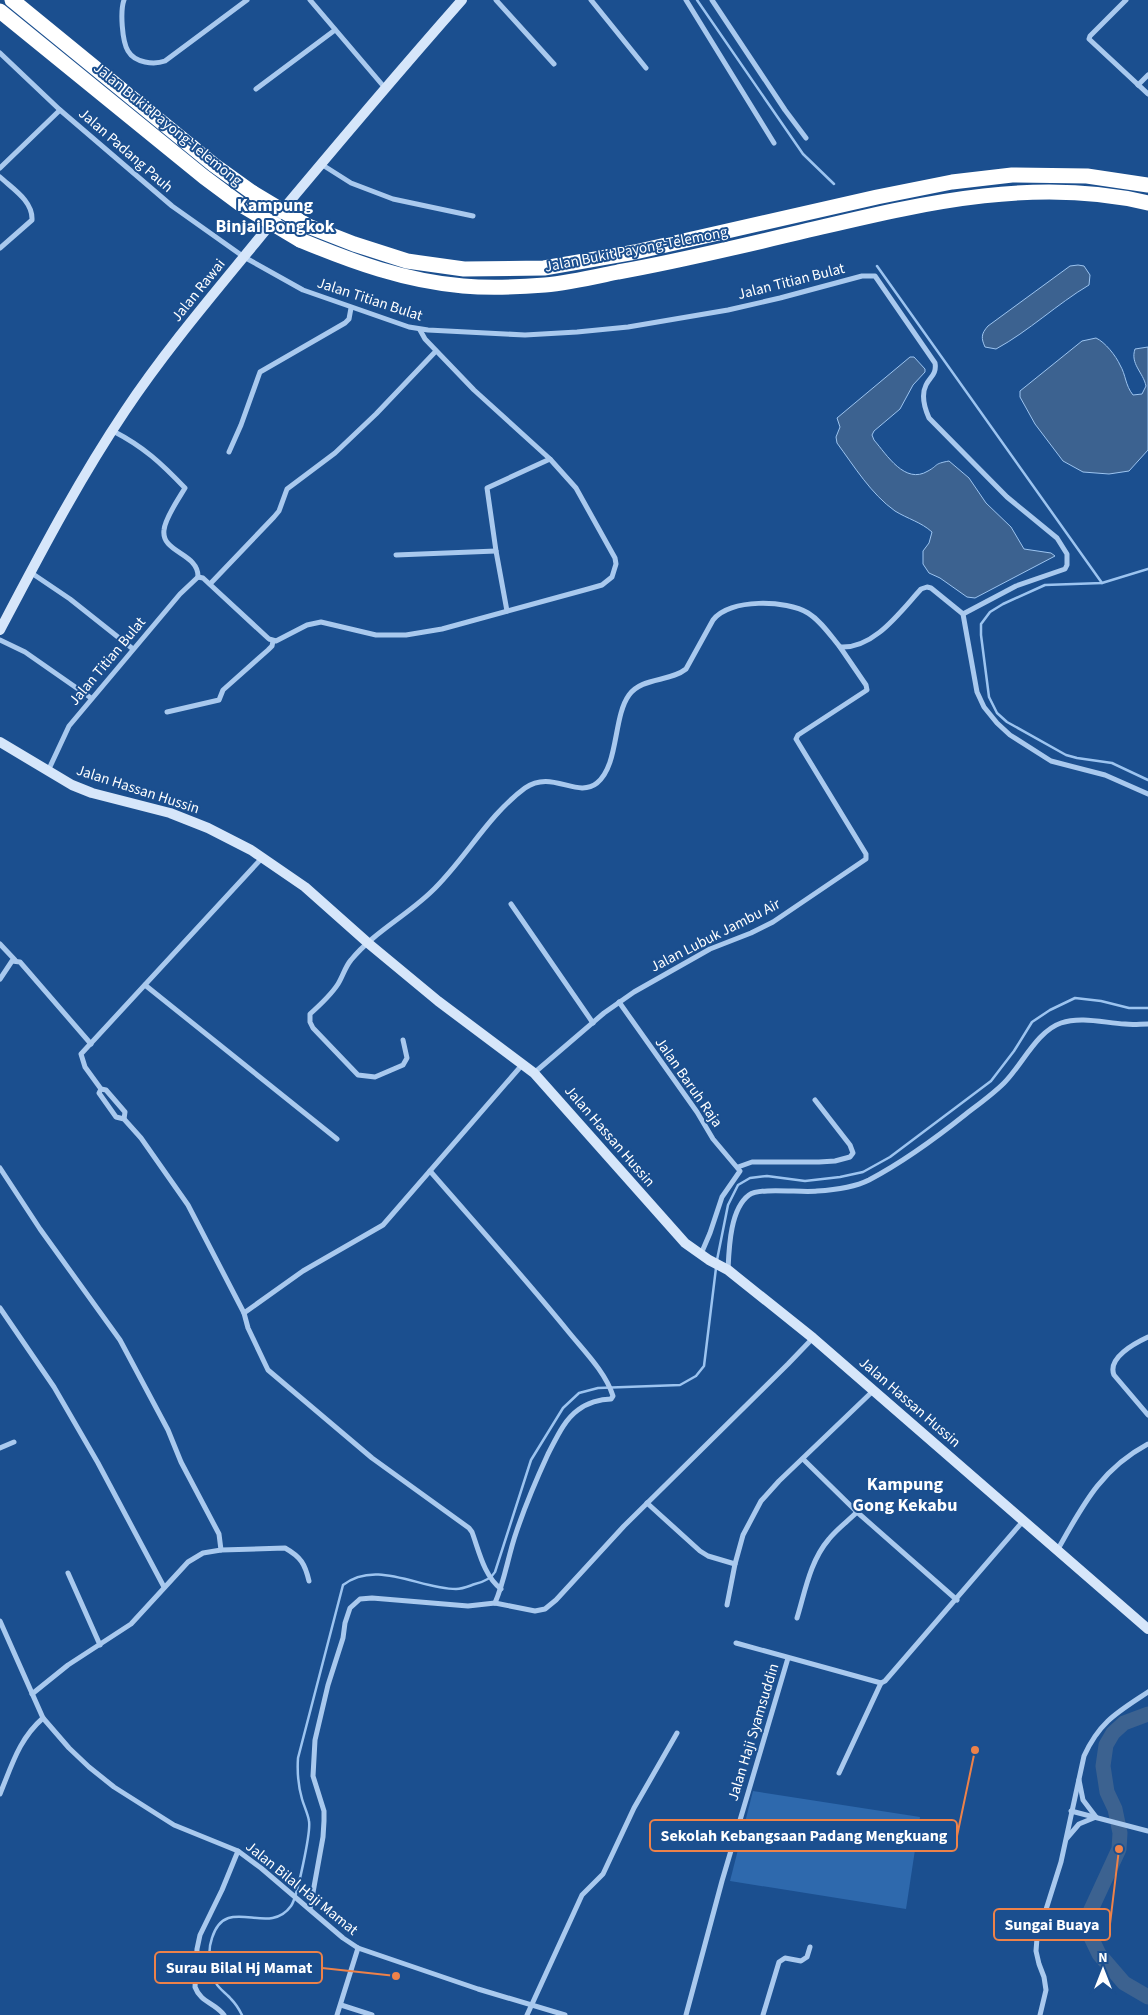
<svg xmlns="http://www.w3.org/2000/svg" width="1148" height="2015" font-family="'Source Sans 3',sans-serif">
	<rect width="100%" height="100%" fill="#1b4f8f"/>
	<path fill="#2e69ad" d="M 753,1791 L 920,1817 L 906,1909 L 730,1881 Z"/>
	<g fill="#3c6290" stroke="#9cc4f0">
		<path d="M 1078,265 L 1084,266 L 1090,275 L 1089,285 C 1057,304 1029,331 996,349 L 985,347 C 981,338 981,334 988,326 L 1070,266 Z"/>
		<path d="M 1096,338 C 1105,342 1116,356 1120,365 C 1126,375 1125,385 1133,395 L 1142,394 L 1146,386 C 1143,372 1130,364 1135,349 L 1148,347 L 1148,450 L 1129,471 L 1109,474 L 1083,472 L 1063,461 L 1035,424 L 1020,397 L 1020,391 L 1082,341 Z"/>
		<path d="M 910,357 L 914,357 L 925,369 L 925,372 L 913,385 L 900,409 L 874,431 L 872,435 L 874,440 C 887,455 905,485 928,471 C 939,465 933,464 949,461 L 969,478 L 986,503 L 1011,527 L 1024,549 L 1051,553 L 1055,556 L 975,598 L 967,597 L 940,578 L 929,573 L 923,564 L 923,551 L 929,543 L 932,532 C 921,522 908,519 895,511 C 871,494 854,466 837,443 L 836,437 L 840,427 L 837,418 Z"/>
	</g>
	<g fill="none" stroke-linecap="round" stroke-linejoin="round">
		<g stroke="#9cc4f0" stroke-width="2.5">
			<path d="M 697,0 L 803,154 L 834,184"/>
			<path d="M 877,266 L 1102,583"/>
			<path d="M 1148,569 L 1102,583 L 1045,585 L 1003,604 L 990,612 L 981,624 L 981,635 L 989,697 L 997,713 L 1007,722 L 1066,755 L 1077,758 L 1112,763 L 1148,780"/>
			<path d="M 717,1260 L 728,1205 L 738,1185 L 750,1178 L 767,1176 L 805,1181 L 840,1177 L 863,1172 L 890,1157 L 991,1081 L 1014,1051 L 1032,1022 L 1050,1010 L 1075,998 L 1101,1001 L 1129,1008 L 1148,1008"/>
			<path d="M 242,2015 C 239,2009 236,2004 231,1999 C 227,1994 219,1989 216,1983 C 210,1969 207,1952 212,1938 C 226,1893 268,1938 291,1906 C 297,1898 311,1832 309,1821 C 308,1814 304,1806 302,1799 C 298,1785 297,1773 298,1758 L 343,1585 C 376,1559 420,1589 456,1589 C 463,1589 469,1586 475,1584 C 483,1582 491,1579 495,1572 L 531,1460 L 563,1408 L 579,1393 L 598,1388 L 680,1385 L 696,1376 L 704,1366 L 716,1268"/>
		</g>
		<path stroke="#3c6290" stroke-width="15" d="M 1148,1714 L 1124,1723 L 1113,1733 L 1106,1745 L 1103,1766 L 1107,1792 L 1115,1809 L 1120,1833 L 1119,1849 L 1089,1914 L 1087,1929 L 1099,1954 L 1124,1983 L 1148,1997"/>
		<g stroke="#a9c9ee" stroke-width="5">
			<path d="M 124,0 C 120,11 122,41 128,51 C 135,63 154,65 165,61 L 247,0"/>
			<path d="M 310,0 L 385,88"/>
			<path d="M 496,0 L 554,64"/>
			<path d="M 591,0 L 646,68"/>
			<path d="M 686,0 L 774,143"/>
			<path d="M 712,0 L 785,110 L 806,138"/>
			<path d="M 1126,0 L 1090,36 L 1089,39 L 1148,94"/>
			<path d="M 0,53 L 60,110 L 172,206 L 244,257 L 303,290 L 409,327 L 428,330 L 525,335 L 577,332 L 628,327 L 728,310 L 780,298 L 862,276 L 875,276 L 935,363 C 937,374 930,377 926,385 C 921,395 925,409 929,418 L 1007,497 L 1057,538 L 1067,554 L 1067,565 L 1065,569 L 1016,586 L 963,614"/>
			<path d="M 1138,85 L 1148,75"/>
			<path d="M 256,89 L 335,30"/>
			<path d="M 321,164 L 351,183 L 393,199 L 473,216"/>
			<path d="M 0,168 L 60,110"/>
			<path d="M 0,177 C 13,189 33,201 32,220 L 0,248"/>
			<path d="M 113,431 C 144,447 161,463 185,488 C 179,498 165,518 164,530 C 161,553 199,553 198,577"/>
			<path d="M 229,452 L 241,425 L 260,372 L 345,323 L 349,319 L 351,308"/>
			<path d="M 396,555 L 496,551"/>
			<path d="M 30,572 L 70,599 L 133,649"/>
			<path d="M 198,577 L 203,578 L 269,639 L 276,641 L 307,625 L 321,622 L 376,635 L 406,635 L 442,629 L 588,589 L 602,585 L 612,577 L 616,564 L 615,558 L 576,488 L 550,459 L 474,390 L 425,339 L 420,330"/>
			<path d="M 210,584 L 274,517 L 279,511 L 287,489 L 335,453 L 376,414 L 436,351"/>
			<path d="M 507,611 L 496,551 L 487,488 L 550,459"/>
			<path d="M 0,640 L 25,652 L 91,698"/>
			<path d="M 167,712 L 219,700 L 223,690 L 268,650 L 272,646 L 273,641"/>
			<path d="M 48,771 L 69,726 L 180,594 L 198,577"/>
			<path d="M 511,904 L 593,1023"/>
			<path d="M 0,944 L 15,960"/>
			<path d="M 0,979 L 12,961 L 20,962 L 91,1044"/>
			<path d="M 145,985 L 337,1139"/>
			<path d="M 619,1002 L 697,1112 L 713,1139 L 740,1171 L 722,1197 L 710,1233 L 701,1254"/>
			<path d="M 403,1040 L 407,1058 L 403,1065 L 375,1077 L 358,1075 L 313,1028 L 310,1022 L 310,1014 C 320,1005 331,995 338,984 C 343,976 345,967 351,960 C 373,933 406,916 431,892 C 465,860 487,816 525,788 C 552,769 577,799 597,783 C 619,765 613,717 629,695 C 642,677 670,682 686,669 L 713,620 C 729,598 787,600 808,613 C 821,621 830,635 840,647 C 874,649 900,612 921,589 L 927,587 L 931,588 L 963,614 L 977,692 L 984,707 L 997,723 L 1010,735 L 1051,761 L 1105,775 L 1148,794"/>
			<path d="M 534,1073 L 604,1013 L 634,992 L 710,949 L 751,933 L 773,922 L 866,859 L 866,854 L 796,739 L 798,735 L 867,690 L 866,685 L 840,647"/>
			<path d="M 101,1089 L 99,1093 L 116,1117 L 124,1119 L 141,1138 L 188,1205 L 244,1313 L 303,1271 L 383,1225 L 522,1065"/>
			<path d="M 124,1119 L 125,1112 L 106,1090 L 101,1089 L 85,1067 L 81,1054 L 262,858"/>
			<path d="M 738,1167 L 752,1162 L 819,1162 L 835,1161 L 850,1157 L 853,1153 L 850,1145 L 815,1100"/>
			<path d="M 0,1168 L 40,1229 L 120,1340 L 168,1430 L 181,1462 L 219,1534 L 221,1550"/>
			<path d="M 430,1171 C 476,1224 523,1276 567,1330 C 583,1350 605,1371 613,1396 L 611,1399 C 600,1399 587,1403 578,1410 C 564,1420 556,1439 548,1454 C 536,1480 525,1506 516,1533 C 508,1556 505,1580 495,1603"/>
			<path d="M 728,1270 C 729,1248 730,1209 749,1195 C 760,1187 802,1193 817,1191 C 834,1190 853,1188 869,1180 C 903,1162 936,1138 966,1114 C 979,1104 993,1094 1004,1083 C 1022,1065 1037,1031 1061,1023 C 1081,1016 1105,1023 1125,1024 C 1133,1025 1140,1024 1148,1024"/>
			<path d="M 0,1308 L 54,1387 L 98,1463 L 164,1587"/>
			<path d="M 244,1313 L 248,1328 L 268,1370 L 372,1458 L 469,1528 L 472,1532 C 479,1551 484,1576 501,1589"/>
			<path d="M 1148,1337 C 1135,1343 1107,1358 1114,1375 L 1148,1415"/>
			<path d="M 0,1448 L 14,1442"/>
			<path d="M 803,1459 L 857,1512 L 957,1600"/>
			<path d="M 647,1503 L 700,1551 L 708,1556 L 735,1564"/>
			<path d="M 1058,1549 C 1083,1505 1101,1469 1148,1444"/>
			<path d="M 68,1573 L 100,1645"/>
			<path d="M 727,1605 L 735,1564 L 743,1535 L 761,1501 L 779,1481 L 874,1390"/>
			<path d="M 797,1618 C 805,1592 810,1561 829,1539 C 837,1529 848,1521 857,1512"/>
			<path d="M 0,1621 L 43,1718 L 69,1748 L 89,1767 L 114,1787 L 174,1825 L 238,1851 L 261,1868 L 343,1938 L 358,1948 L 478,1989 L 565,2015"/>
			<path d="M 736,1643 L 881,1683"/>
			<path d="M 32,1694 L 68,1665 L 131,1624 L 188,1562 L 203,1553 L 221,1550 L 285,1548 C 301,1557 305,1564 309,1581"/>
			<path d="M 839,1773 L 881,1683 L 885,1681 L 1024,1520"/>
			<path d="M 1079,1780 L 1083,1800 L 1096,1817"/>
			<path d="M 0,1794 C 12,1765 19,1739 43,1718"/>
			<path d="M 1071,1811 L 1148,1831"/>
			<path d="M 1067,1838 L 1079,1824 L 1096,1817"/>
			<path d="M 310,1909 L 323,1837 L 324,1821 L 324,1811 L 313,1776 L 315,1740 L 328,1685 L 343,1638 L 345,1623 L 350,1608 L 360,1599 L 372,1598 L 468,1606 L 495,1603 L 535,1611 L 545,1609 L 556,1600 L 624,1526 L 788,1364 L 813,1338"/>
			<path d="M 341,2005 L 372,2015"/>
			<path d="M 224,2015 C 214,2002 201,2003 195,1987 L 197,1949 L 200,1935 L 222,1890 L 238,1851"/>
			<path d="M 337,2015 L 358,1948"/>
			<path d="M 527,2015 L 582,1895 L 603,1874 L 634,1808 L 677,1733"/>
			<path d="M 686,2015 L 722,1881 L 788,1658"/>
			<path d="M 763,2015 L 779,1962 L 785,1958 L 801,1961 L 807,1957 L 810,1947"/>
			<path d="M 1040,2015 L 1046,1990 L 1044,1977 L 1039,1964 L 1036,1951 L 1037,1938 L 1061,1862 L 1084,1756 C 1100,1721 1118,1712 1148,1692"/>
		</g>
		<g stroke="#d6e6fa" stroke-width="10">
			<path d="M 0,630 C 39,556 78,481 125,411 C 167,348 217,290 265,231 C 330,153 395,76 462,0"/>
			<path d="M 0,742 L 72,785 L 92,793 L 170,813 L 208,828 L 251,850 L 305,887 L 368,943 L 438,1001 L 534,1073 L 685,1243 L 709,1260 L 728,1270 L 813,1338 L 1148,1629"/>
		</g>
		<g stroke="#fff" stroke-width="15">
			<path d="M 12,0 L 214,165 L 253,193"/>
			<path d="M 0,11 L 204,177 L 243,206"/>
			<path d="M 308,226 L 354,244 L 407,261 L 464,269 L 544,268 L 635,252 L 877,197 L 952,182 L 1012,175 L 1087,176 L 1148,185"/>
			<path d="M 300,240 C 353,262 405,281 463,286 C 487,288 520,287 545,285 C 569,283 594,277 618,272 C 686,260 754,243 822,227 C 928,202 1039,177 1148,203"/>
		</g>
		<g stroke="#fff" stroke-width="15">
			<path d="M 253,193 L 308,226"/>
			<path d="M 243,206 L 300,240"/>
		</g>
	</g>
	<g text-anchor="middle" stroke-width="4" stroke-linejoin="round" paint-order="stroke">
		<g font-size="15" fill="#fff" stroke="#1b4f8f">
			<text transform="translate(168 124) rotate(39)" y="5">Jalan Bukit Payong-Telemong</text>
			<text transform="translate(126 150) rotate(41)" y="5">Jalan Padang Pauh</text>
			<text transform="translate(636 249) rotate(-11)" y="5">Jalan Bukit Payong-Telemong</text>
			<text transform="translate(791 281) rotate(-14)" y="5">Jalan Titian Bulat</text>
			<text transform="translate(198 290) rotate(-51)" y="5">Jalan Rawai</text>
			<text transform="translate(370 299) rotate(18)" y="5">Jalan Titian Bulat</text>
			<text transform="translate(107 661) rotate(-50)" y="5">Jalan Titian Bulat</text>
			<text transform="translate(138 789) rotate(18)" y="5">Jalan Hassan Hussin</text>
			<text transform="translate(715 935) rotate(-27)" y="5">Jalan Lubuk Jambu Air</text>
			<text transform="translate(689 1082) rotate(55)" y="5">Jalan Baruh Raja</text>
			<text transform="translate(610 1136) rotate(49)" y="5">Jalan Hassan Hussin</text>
			<text transform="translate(910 1402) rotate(41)" y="5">Jalan Hassan Hussin</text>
			<text transform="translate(753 1732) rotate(-73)" y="5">Jalan Haji Syamsuddin</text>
			<text transform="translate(302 1888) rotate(39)" y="5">Jalan Bilal Haji Mamat</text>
		</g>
		<g font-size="18" font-weight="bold" fill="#fff" stroke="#1b4f8f">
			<text x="275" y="211">Kampung<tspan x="275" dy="21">Binjai Bongkok</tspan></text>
			<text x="905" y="1490">Kampung<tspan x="905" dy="21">Gong Kekabu</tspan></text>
		</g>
	</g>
	<path fill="none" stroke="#ee8249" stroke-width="2" d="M975 1750L957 1836M1119 1849L1110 1924M396 1976L322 1968"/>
	<g fill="#ee8249" stroke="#1b4f8f" stroke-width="2">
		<circle cx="975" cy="1750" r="5"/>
		<circle cx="1119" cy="1849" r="5"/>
		<circle cx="396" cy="1976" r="5"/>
	</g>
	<g fill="#1b4f8f" stroke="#ee8249" stroke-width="2">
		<rect x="650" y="1820" width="307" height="31" rx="5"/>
		<rect x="994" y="1909" width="116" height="31" rx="5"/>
		<rect x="155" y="1952" width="167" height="31" rx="5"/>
	</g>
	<g font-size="16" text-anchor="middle" font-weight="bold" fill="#fff">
		<text x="804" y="1841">Sekolah Kebangsaan Padang Mengkuang</text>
		<text x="1052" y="1930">Sungai Buaya</text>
		<text x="239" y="1973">Surau Bilal Hj Mamat</text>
	</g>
	<g transform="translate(1103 1970)" stroke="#1b4f8f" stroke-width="4" paint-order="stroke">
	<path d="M0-4L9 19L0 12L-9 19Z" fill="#ffffff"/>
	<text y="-8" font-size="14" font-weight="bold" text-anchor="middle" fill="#ffffff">N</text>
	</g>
</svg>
